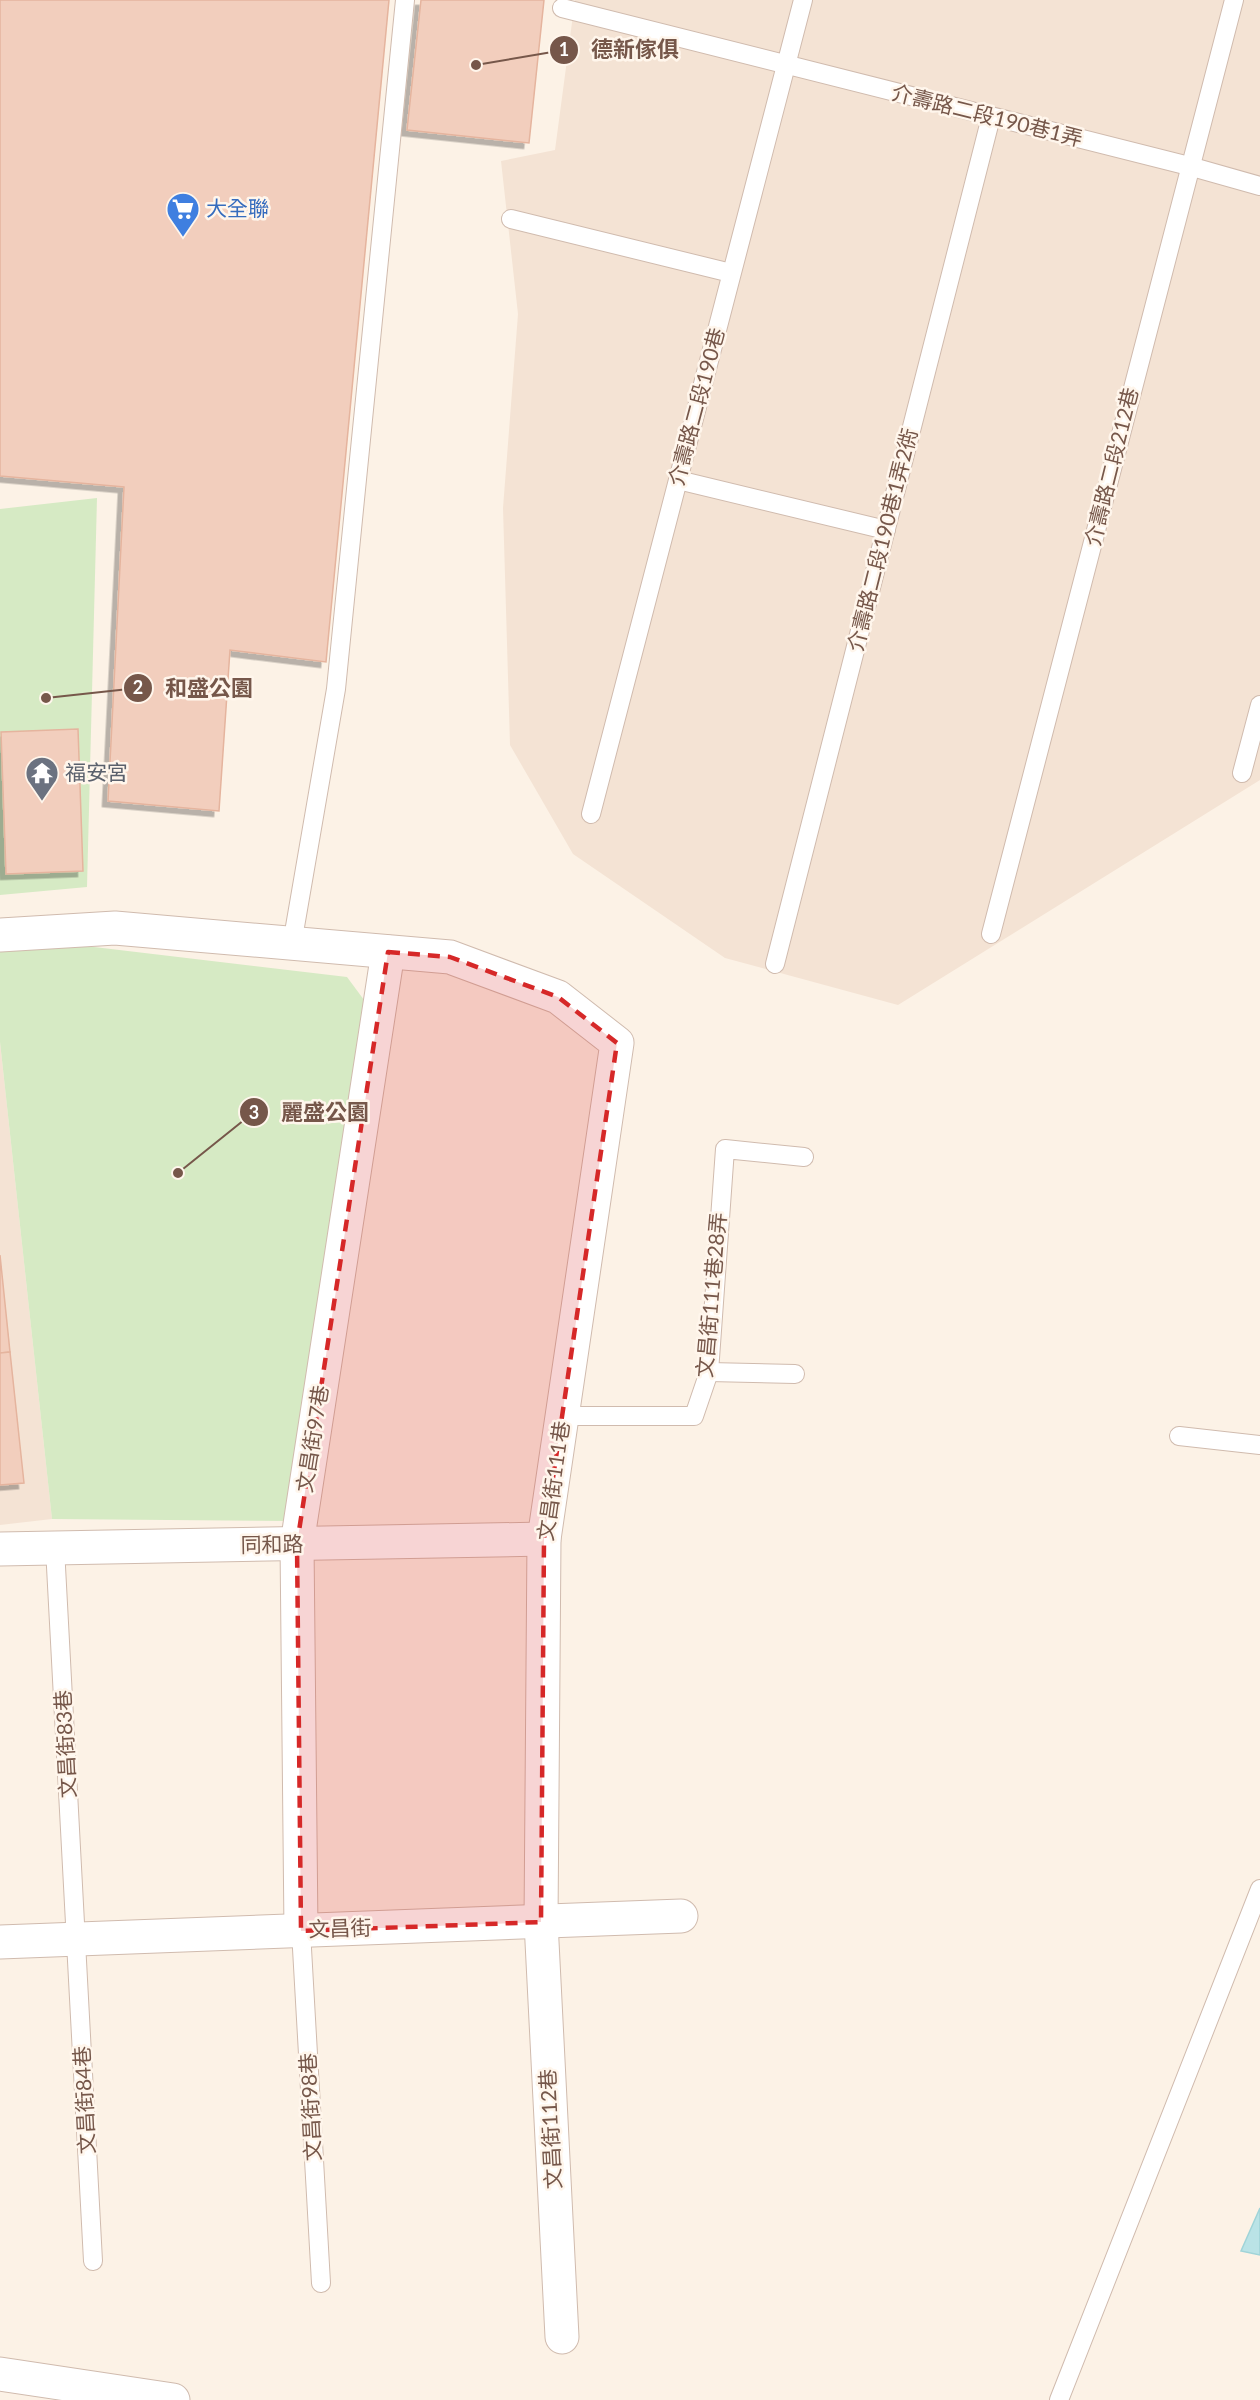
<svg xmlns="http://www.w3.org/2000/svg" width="1260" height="2400" font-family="Lato,'Noto Sans TC',sans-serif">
	<defs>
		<filter id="shadow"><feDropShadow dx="-5.5" dy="5.5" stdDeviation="0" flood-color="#0004"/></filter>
	</defs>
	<rect width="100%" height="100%" fill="#fcf2e6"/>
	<g fill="#f4e3d4">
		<path d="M 575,0 L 1260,0 L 1260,780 L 898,1005 L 725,958 L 573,854 L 510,745 L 503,508 L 518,314 L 501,161 L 555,150 Z"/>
		<path d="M 0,1042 L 52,1519 L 0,1525 Z"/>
	</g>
	<g fill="#d6eac4">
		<path d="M 97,498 L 87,887 L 0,895 L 0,509 Z"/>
		<path d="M 52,942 L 347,977 L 367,1004 L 287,1521 L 52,1519 L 0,1042 L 0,947 Z"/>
	</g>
	<path fill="#bae3e6" stroke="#a0d4d8" stroke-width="1.5" d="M 1260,2208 L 1260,2255 L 1241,2251 Z"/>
	<g fill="#f2cebd" stroke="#e5b49e" stroke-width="1.5" filter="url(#shadow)">
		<path d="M 0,0 L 389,0 L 326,662 L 230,650 L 219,811 L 108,801 L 124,487 L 0,476 Z"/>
		<path d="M 421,0 L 544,0 L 529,143 L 407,130 Z"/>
		<path d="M 78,729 L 83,871 L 6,874 L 1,732 Z"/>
		<path d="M 0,1255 L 10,1352 L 0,1353 Z"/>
		<path d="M 10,1352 L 24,1483 L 0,1485 L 0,1353 Z"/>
	</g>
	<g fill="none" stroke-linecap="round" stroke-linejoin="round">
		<g stroke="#d0bbae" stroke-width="20">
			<g id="lane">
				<path d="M 562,8 L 1189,166 L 1260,186"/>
				<path d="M 511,219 L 731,273"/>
				<path d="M 678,480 L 886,530"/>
				<path d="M 1242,773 L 1260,705"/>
				<path d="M 591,814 L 803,0"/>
				<path d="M 991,934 L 1234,0"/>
				<path d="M 292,944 L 336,689 L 405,0"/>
				<path d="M 775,964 L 991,117"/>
				<path d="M 709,1372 L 795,1374"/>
				<path d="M 562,1416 L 694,1416 L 709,1372 L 725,1149 L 804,1157"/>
				<path d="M 1179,1436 L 1260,1445"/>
				<path d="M 55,1548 L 93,2261"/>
				<path d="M 301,1931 L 321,2283"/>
				<path d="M 1059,2400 L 1260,1889"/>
			</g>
		</g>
		<g stroke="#d0bbae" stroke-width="35">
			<g id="street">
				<path d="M 0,935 L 115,928 L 450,957 L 558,997 L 617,1043 L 544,1539 L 541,1922 L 562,2337"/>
				<path d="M 0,1549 L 544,1539"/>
				<path d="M 301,1931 L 297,1544 L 388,952"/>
				<path d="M 0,1942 L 681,1916"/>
				<path d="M 0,2374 L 173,2400"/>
			</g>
		</g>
		<use href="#lane" stroke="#fff" stroke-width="18"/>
		<use href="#street" stroke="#fff" stroke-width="33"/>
	</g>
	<path fill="#d62828" fill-opacity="0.2" stroke="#d62828" stroke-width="4.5" stroke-dasharray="12 8" stroke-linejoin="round" d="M 388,952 L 450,957 L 558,997 L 617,1043 L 544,1539 L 541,1922 L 301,1931 L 297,1544 Z"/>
	<defs>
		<g id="supermarket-pin" transform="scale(1.725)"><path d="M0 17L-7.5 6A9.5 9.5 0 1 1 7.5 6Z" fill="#3f7fe0" stroke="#fff6ec"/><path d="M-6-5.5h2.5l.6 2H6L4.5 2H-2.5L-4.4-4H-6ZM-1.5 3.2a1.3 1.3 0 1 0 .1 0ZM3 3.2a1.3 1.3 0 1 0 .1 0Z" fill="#fff"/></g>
		<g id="temple-pin" transform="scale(1.725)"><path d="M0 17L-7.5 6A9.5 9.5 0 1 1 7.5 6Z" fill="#6b7280" stroke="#fff6ec"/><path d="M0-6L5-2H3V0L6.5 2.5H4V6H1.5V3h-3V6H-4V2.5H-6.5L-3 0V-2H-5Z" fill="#fff"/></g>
	</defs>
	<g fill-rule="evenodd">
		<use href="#supermarket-pin" x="183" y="209"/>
		<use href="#temple-pin" x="42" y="773"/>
	</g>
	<g text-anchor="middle" stroke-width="5" stroke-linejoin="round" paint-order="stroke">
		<g font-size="21" fill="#76574a" stroke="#fff6ec">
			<text transform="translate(987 116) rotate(14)" y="7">介壽路二段190巷1弄</text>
			<text transform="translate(697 407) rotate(-75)" y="7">介壽路二段190巷</text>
			<text transform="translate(1112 467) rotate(-76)" y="7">介壽路二段212巷</text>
			<text transform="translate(883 540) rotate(-76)" y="7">介壽路二段190巷1弄2衖</text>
			<text transform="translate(712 1295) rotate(-85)" y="7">文昌街111巷28弄</text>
			<text transform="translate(313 1439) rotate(-81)" y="7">文昌街97巷</text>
			<text transform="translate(554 1481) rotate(-82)" y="7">文昌街111巷</text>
			<text transform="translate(272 1545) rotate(-1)" y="7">同和路</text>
			<text transform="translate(66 1744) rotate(-93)" y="7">文昌街83巷</text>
			<text transform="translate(340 1929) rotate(-2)" y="7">文昌街</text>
			<text transform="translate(85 2100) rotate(-93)" y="7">文昌街84巷</text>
			<text transform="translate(311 2107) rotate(-93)" y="7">文昌街98巷</text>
			<text transform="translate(551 2129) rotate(-93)" y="7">文昌街112巷</text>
		</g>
		<g font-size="21" fill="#366cbe" stroke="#fff6ec" text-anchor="start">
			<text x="206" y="216">大全聯</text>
		</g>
		<g font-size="21" fill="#5b616d" stroke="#fff6ec" text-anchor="start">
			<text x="65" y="780">福安宮</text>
		</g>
	</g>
	<path fill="none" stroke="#76574a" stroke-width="2" d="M476 65L564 50M46 698L138 688M178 1173L254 1112"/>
	<g fill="#76574a" stroke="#fff6ec" stroke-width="2">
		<circle cx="476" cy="65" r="6"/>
		<circle cx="46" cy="698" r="6"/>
		<circle cx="178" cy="1173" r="6"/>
		<circle cx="564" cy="50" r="15"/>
		<circle cx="138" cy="688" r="15"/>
		<circle cx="254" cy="1112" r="15"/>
	</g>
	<g font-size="18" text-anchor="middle" font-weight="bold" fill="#fff">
		<text x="564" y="56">1</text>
		<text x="138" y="694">2</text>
		<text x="254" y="1119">3</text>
	</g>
	<g font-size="22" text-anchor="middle" font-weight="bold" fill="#76574a" stroke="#fff6ec" stroke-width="5" stroke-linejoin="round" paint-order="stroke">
		<text x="635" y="57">德新傢俱</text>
		<text x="209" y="696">和盛公園</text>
		<text x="325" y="1120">麗盛公園</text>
	</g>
</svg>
